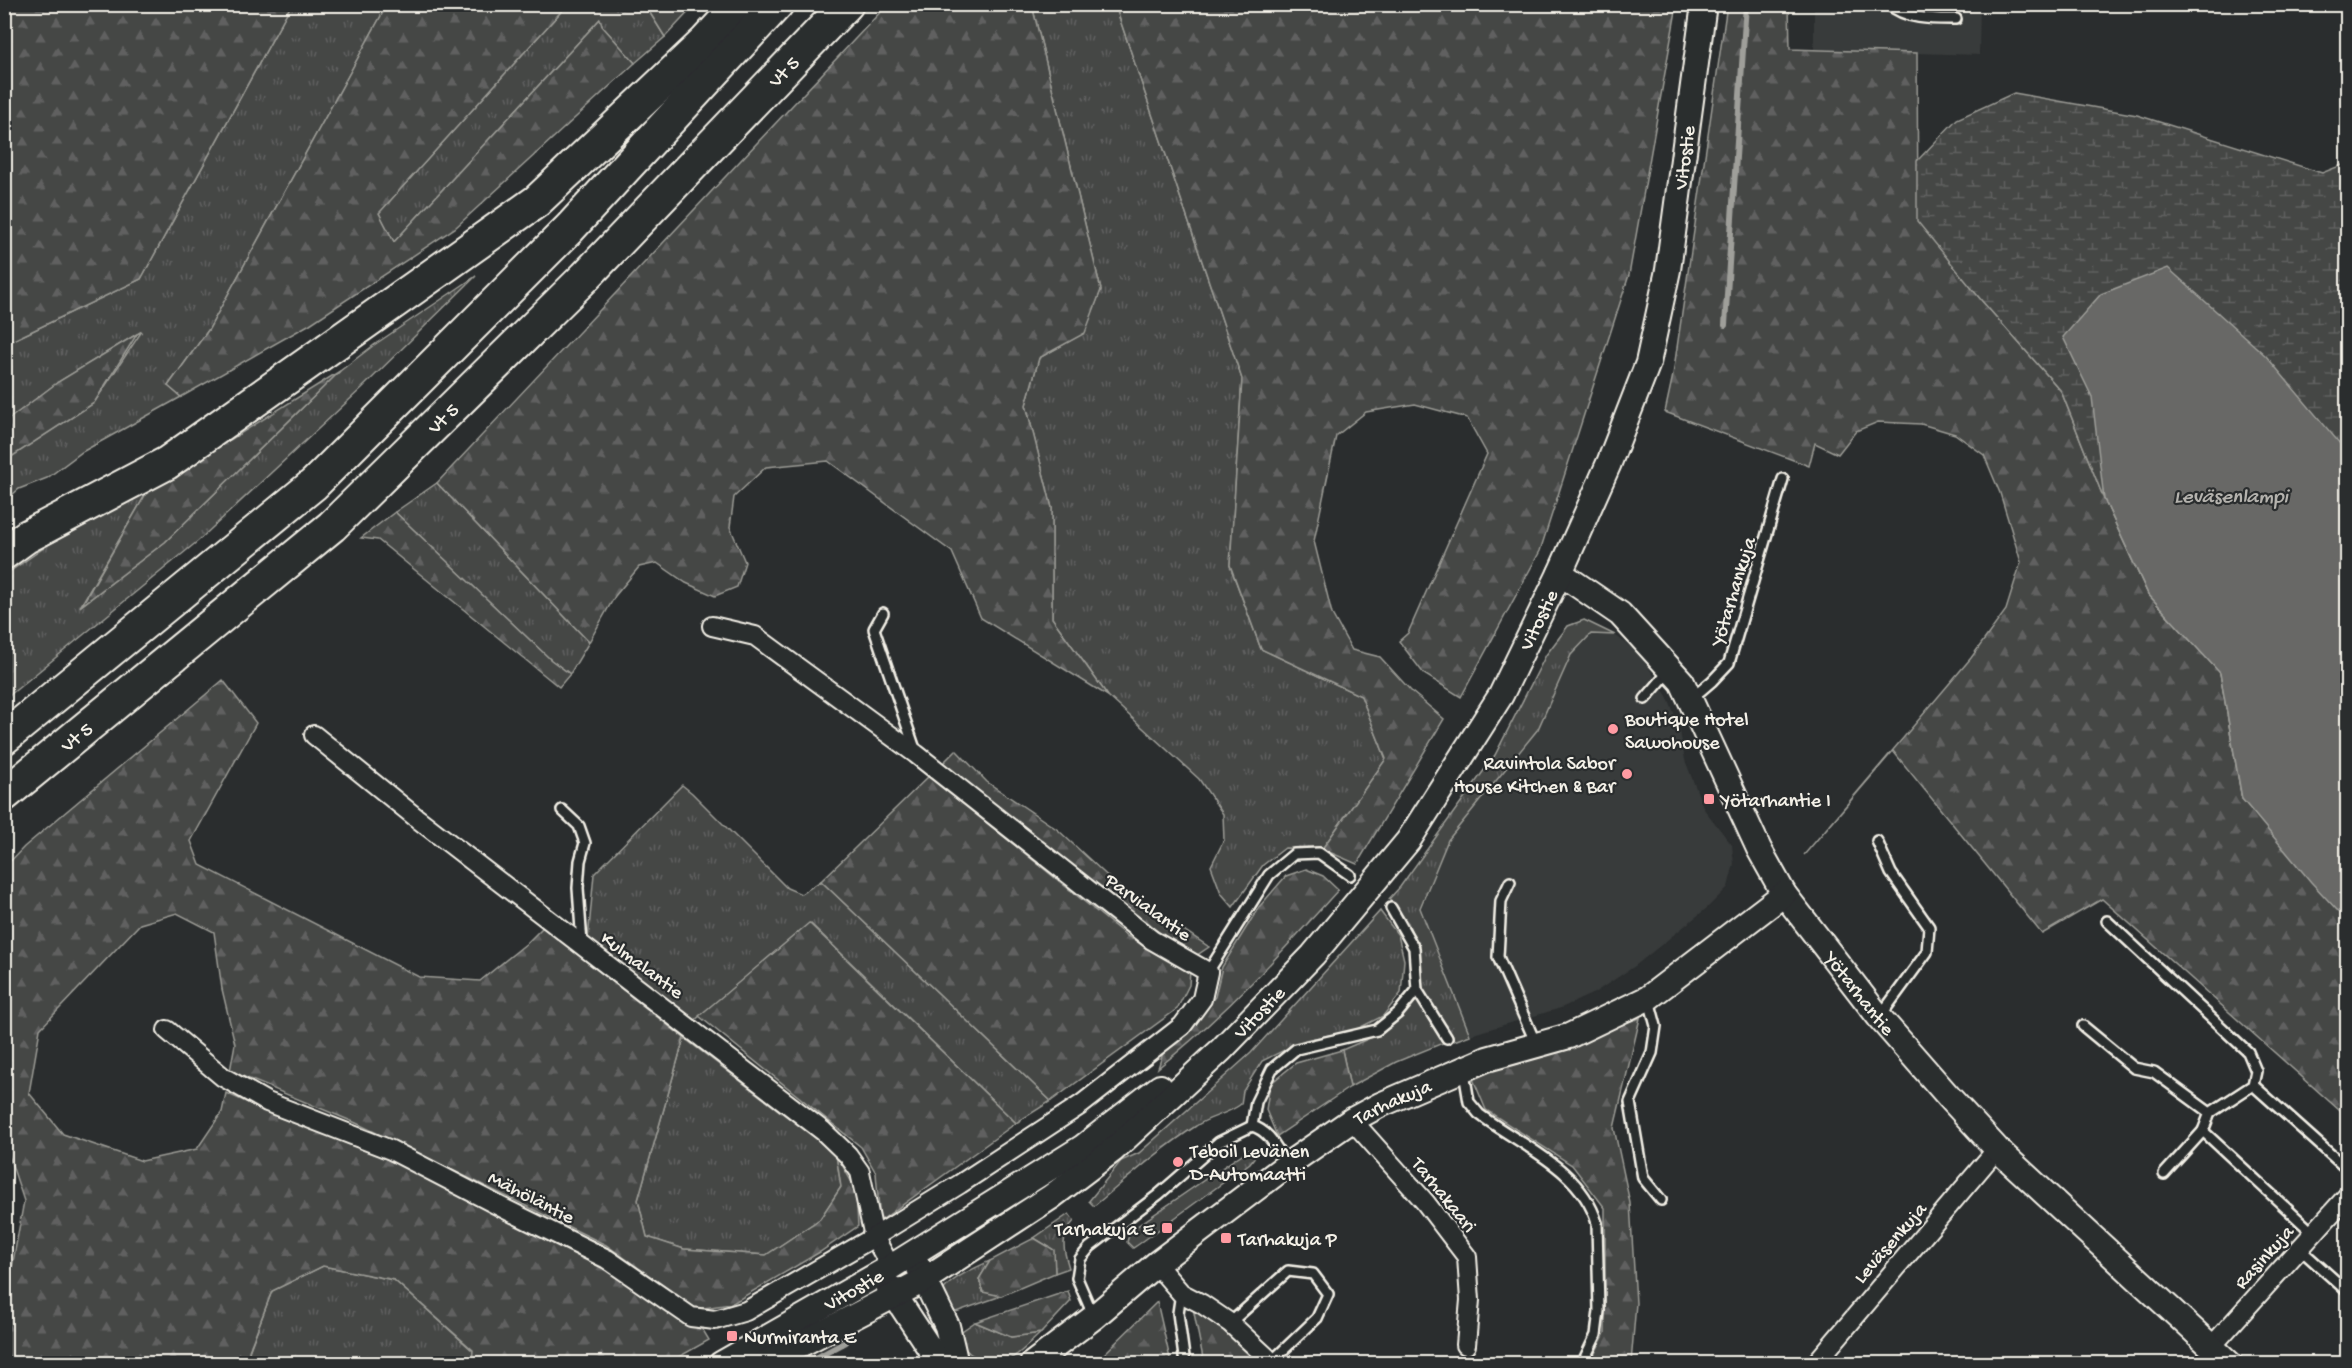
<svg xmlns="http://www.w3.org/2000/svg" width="2352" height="1368" font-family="'Gochi Hand',sans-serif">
	<defs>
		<pattern id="grass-tufts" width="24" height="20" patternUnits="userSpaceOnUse" patternTransform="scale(1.5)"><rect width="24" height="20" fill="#444645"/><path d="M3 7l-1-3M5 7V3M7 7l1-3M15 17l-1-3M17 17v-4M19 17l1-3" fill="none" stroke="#606160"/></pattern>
		<pattern id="forest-firs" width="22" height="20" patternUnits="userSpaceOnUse" patternTransform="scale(1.5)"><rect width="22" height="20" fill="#444645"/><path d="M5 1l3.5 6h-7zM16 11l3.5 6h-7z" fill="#606160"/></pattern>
		<pattern id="wetland-marsh" width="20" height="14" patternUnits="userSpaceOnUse" patternTransform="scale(1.5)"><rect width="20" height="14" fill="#444645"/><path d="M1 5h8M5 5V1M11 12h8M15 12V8" fill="none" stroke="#606160"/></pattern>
	</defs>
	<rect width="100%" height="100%" fill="#2a2d2e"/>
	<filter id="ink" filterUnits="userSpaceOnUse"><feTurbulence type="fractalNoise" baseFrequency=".0167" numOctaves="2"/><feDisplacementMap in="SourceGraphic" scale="12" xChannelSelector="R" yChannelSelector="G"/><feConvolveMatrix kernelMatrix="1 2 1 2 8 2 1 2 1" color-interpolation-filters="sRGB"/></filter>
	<g filter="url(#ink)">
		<g fill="#373a3a">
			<path d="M 1814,5 L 1980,5 L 1979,55 L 1814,50 Z"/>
			<path d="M 1591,634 L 1615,635 L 1640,654 L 1667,696 L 1679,725 L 1685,760 L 1704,809 L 1732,845 L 1734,864 L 1728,887 L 1707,908 L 1635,966 L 1594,993 L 1561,1008 L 1470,1035 L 1421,909 L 1448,840 L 1538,729 L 1571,655 Z"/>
		</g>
		<g fill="url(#grass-tufts)" stroke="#9c9c96" stroke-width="1.5">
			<path d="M 291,5 L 387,5 L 209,329 L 168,386 L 181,397 L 82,452 L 47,478 L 19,489 L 5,501 L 4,461 L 94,403 L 142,331 L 58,382 L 5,422 L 5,344 L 141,279 Z"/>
			<path d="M 567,5 L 645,5 L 665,37 L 635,63 L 602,26 L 600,19 L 394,242 L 379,213 Z"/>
			<path d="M 1032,5 L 1115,5 L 1242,379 L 1230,566 L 1261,649 L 1361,696 L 1386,759 L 1322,849 L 1285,848 L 1263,865 L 1233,907 L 1221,893 L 1211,866 L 1224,840 L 1223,814 L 1199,779 L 1108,696 L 1052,618 L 1052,508 L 1026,405 L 1039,358 L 1084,333 L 1101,290 Z"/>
			<path d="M 476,276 L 362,388 L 198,541 L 5,699 L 5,575 L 48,545 L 147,492 L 80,607 L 165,542 L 340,371 L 374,345 Z"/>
			<path d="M 437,483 L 589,642 L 570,674 L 551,660 L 395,512 Z"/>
			<path d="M 1584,620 L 1615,635 L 1591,634 L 1571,655 L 1538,729 L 1448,840 L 1420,908 L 1470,1035 L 1454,1041 L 1420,987 L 1417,946 L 1408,923 L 1389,899 L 1400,887 L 1495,755 L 1546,655 L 1568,626 Z"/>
			<path d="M 682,785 L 692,793 L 787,888 L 801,894 L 821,881 L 1051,1101 L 1016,1123 L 810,923 L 694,1021 L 588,940 L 594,874 Z"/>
			<path d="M 1380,911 L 1398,935 L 1404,960 L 1401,993 L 1383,1016 L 1355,1030 L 1305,1040 L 1262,1061 L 1243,1091 L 1241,1104 C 1229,1114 1210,1116 1196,1126 C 1160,1149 1128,1178 1094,1206 L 1089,1201 L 1121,1161 L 1139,1153 L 1251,1053 Z"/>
			<path d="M 1416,998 L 1443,1043 L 1396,1062 L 1350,1087 L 1342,1050 L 1384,1032 Z"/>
			<path d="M 684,1038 L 836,1154 L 841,1187 L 820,1219 L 766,1255 L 684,1249 L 647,1237 L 638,1200 Z"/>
			<path d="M 1248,1150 L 1254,1150 L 1256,1155 L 1250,1163 L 1139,1244 L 1133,1248 L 1127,1242 L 1130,1231 Z"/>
			<path d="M 1069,1214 L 1074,1221 C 1060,1236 1063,1249 1069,1268 L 1055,1273 L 1052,1249 L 1034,1238 Z"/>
			<path d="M 990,1261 L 979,1279 L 983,1291 L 1001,1296 L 956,1312 C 915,1292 973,1269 990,1261 Z"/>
			<path d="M 323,1266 L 394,1280 L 473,1351 L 472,1363 L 249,1364 L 249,1352 L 272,1291 Z"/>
			<path d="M 975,1322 L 1011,1337 L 1041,1333 C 1031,1341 1020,1355 1008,1360 C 985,1368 965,1355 956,1335 Z"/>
		</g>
		<g fill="url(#forest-firs)" stroke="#9c9c96" stroke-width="1.5">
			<path d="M 5,4 L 291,5 L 141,279 L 5,344 Z"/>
			<path d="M 387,5 L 567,5 L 379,213 L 394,242 L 600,19 L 602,26 L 635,63 L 455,228 L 310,324 L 181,397 L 168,386 L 209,329 Z"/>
			<path d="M 645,5 L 695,5 L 665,37 Z"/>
			<path d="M 887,5 L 1032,5 L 1101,290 L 1085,333 L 1039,358 L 1026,405 L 1052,508 L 1052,618 L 1108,696 L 981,618 L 952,552 L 828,461 L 766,467 L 734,497 L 730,527 L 745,562 L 737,587 L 715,596 L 686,583 L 657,563 L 639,567 L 615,596 L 589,642 L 437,483 Z"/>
			<path d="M 1115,5 L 1677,5 L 1629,275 L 1540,551 L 1461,697 L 1424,674 L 1399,641 L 1408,633 L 1487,454 L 1467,418 L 1415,404 L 1366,412 L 1336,436 L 1314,541 L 1332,614 L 1352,650 L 1380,657 L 1412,692 L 1444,719 L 1357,864 L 1322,849 L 1386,759 L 1361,696 L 1261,649 L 1230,565 L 1242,379 Z"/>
			<path d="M 1727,5 L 1789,5 L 1790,49 L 1917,53 L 1918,221 L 1982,301 L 2061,391 L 2104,499 L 2148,594 L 2220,672 L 2242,799 L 2337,910 L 2347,915 L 2347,1117 L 2102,899 L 2042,934 L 1893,751 L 1804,855 L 1971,658 L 2006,610 L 2021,562 L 2000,493 L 1984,455 L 1955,434 L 1921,424 L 1878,422 L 1856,431 L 1838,454 L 1815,443 L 1809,466 L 1665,412 L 1673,375 Z"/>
			<path d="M 137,334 L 94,403 L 5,461 L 5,422 L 58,382 Z"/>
			<path d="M 340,371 L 165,542 L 82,605 L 147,492 Z"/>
			<path d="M 395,512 L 551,660 L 570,674 L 559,687 L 378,540 L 361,538 Z"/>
			<path d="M 223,680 L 256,723 L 191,841 L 200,865 L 419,977 L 480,981 L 527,943 L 543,927 L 684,1038 L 638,1200 L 647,1237 L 684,1249 L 766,1255 L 820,1219 L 841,1187 L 836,1154 L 856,1190 L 858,1226 L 820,1252 L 731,1304 L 697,1309 L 606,1245 L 356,1123 L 230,1071 L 235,1044 L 222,989 L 214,932 L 177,913 L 140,924 L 40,1029 L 29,1093 L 63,1134 L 142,1161 L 197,1149 L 222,1112 L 226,1093 L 278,1116 L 387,1154 L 597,1264 L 703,1330 L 709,1340 L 668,1363 L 472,1363 L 473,1350 L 394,1280 L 323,1266 L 272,1291 L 249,1351 L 249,1363 L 5,1363 L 5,1288 L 9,1284 L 24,1201 L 5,1144 L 4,868 L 24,847 Z"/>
			<path d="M 956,750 L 987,782 L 1058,830 L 1117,885 L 1209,947 L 1197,955 L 1132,916 L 943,763 Z"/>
			<path d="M 929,776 L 1127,936 L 1190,970 L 1189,985 L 1177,1009 L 1051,1101 L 821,881 Z"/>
			<path d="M 1306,869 L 1323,876 L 1338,890 C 1281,953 1225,1015 1158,1068 L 1163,1053 L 1215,997 L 1222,967 L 1259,907 L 1286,876 Z"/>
			<path d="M 809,923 L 1016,1123 L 880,1221 L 876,1173 L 861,1147 L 699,1016 Z"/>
			<path d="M 1640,1018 L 1614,1128 L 1630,1203 L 1636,1303 L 1631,1363 L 1590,1363 L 1605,1333 L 1605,1208 L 1572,1165 L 1486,1110 L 1471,1074 Z"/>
			<path d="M 1342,1050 L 1350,1087 L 1277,1136 L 1266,1110 L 1270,1084 L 1296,1063 Z"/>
			<path d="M 1034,1238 L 1054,1250 L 1055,1273 L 1001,1296 L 983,1292 L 979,1279 L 990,1261 Z"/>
			<path d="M 1068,1291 L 1071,1301 L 1041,1333 L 1011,1337 L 975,1322 Z"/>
			<path d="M 1191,1298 L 1267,1363 L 1204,1363 Z"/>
			<path d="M 1157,1302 L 1171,1363 L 1095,1363 Z"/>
		</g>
		<path fill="url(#wetland-marsh)" stroke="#9c9c96" stroke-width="1.5" d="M 2014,93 L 2137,115 L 2322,173 L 2347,163 L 2347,603 L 2264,670 L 2242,799 L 2220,673 L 2148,594 L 2104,499 L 2061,391 L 1982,301 L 1917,221 L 1917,161 L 1957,119 Z"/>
		<path fill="#676866" stroke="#9f9f9a" stroke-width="1.5" d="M 2168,268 L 2266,356 L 2341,445 L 2347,443 L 2347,915 L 2337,910 L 2311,882 L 2242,799 L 2220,673 L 2148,594 L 2104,499 L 2092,397 L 2063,337 L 2101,294 Z"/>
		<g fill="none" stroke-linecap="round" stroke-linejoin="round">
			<g stroke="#9f9f9a" stroke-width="6">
				<path d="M 1725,325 L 1746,4"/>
				<path d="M 805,1364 L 846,1342"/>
			</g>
			<g stroke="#f4f1e8" stroke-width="14">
				<g id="lane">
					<path d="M 1888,4 C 1907,20 1933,19 1956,19"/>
					<path d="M 883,613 L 874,629 L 915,749"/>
					<path d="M 1645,699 L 1670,670"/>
					<path d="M 1691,699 L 1712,681 L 1729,663 L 1783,479"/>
					<path d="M 562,810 L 579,826 L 585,843 L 580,861 L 578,888 L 582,944"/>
					<path d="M 1877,841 L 1891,873 L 1929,927 L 1927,952 L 1881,1015"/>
					<path d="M 1510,882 L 1501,901 L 1498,957 L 1536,1044"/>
					<path d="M 1208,972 L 1269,875 L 1294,854 L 1319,853 L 1350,875"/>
					<path d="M 1417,990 L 1447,1038"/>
					<path d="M 1649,1000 L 1656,1026 L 1652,1053 L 1630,1102 L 1643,1178 L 1661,1200"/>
					<path d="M 2083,1026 L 2134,1068 L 2154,1072 L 2210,1113 L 2253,1085 L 2256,1071 L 2248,1052 L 2107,921"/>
					<path d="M 1465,1078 L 1469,1102 L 1479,1114 C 1521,1146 1581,1168 1597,1223 L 1599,1311 L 1596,1335 L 1582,1364"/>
					<path d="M 2253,1085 L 2348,1170"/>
					<path d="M 2210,1113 L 2203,1131 L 2313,1233"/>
					<path d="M 1252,1126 L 1256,1102 L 1272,1069 L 1296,1049 L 1377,1030 L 1398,1013 L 1417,990 L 1414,948 L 1391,908"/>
					<path d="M 2164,1174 L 2203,1131"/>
					<path d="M 2300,1249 L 2348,1292"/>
					<path d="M 1181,1293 L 1178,1313 L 1185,1364"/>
					<path d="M 1093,1315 L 1077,1278 L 1080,1259 L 1090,1247 L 1158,1195 L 1219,1142 L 1252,1126 C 1270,1131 1276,1148 1286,1163"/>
					<path d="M 1230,1323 L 1288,1271 L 1313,1274 L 1328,1294 L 1317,1318 L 1272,1361"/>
				</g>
			</g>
			<g stroke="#f4f1e8" stroke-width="22">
				<g id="street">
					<path d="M 314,735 L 418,819 L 823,1131 L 848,1155 L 860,1172 L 874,1237 L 891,1267"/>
					<path d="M 167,1030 L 223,1077 L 267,1102 L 391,1150 L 505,1209 L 607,1259 L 691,1317 L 715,1320 L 746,1311 L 874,1237 L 960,1184 L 1082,1104 L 1182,1026 L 1202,999 L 1208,972 L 1152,940 L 916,754 L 755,636 L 712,626"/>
					<path d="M 1352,1120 L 1425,1202 L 1467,1257 L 1470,1300 L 1466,1345"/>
					<path d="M 1156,1264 L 1181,1293 L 1202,1304 L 1230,1323 L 1274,1364"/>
					<path d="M 2212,1346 L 2348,1195"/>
					<path d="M 1815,1364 L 1997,1149"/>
				</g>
			</g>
			<g stroke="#f4f1e8" stroke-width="28">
				<g id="secondary">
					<path id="s1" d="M 1560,573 L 1620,614 L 1682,682 L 1759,849 L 1784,894 L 1879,1017 L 1949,1097 L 1997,1149 L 2230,1364"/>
					<path d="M 918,1266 L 947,1326 L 956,1364"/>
					<path d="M 888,1285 L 940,1364"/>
					<path id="s2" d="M 721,1364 L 891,1267 L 1083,1147 L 1160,1087"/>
					<path id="s3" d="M 763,1364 L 924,1280 L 1051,1197 L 1113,1150 L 1221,1050 L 1313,955 L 1408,841 L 1501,695 L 1560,573 L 1609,463 L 1648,363 L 1668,270 L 1704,4"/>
					<path id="s4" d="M 1032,1364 L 1094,1317 L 1156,1264 L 1287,1165 L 1352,1120 L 1380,1105 L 1487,1059 L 1569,1036 L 1648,998 L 1784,894"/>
				</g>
			</g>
			<g stroke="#f4f1e8" stroke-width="36">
				<g id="highway">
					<path d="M 4,553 L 26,537 L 167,463 L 537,201 L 706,41 L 740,4"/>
					<path d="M 4,738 L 314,484 L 570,228 L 777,4"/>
					<path id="s5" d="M 4,795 L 332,526 L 585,277 L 847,4"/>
				</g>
			</g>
			<use href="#lane" stroke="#2a2d2e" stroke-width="9"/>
			<use href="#street" stroke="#2a2d2e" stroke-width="18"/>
			<use href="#secondary" stroke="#2a2d2e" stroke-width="24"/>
			<use href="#highway" stroke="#2a2d2e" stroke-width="32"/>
		</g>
	</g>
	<g fill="#ff9aa2" stroke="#2a2d2e" stroke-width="2">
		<circle cx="1613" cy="729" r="6"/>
		<circle cx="1627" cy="774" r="6"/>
		<rect x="1703" y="793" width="12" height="12" rx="3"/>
		<circle cx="1178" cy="1162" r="6"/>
		<rect x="1161" y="1222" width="12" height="12" rx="3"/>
		<rect x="1220" y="1232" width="12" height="12" rx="3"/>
		<rect x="726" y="1330" width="12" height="12" rx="3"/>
	</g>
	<g text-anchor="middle" stroke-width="4.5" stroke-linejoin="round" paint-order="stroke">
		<g font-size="20" fill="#f4f1e8" stroke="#2a2d2e">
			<text dy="7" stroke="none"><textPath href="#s5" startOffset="1065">Vt 5</textPath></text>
			<text dy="7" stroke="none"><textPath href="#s3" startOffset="1584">Vitostie</textPath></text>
			<text dy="7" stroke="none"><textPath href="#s5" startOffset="579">Vt 5</textPath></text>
			<text transform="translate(1732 591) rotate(-73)" y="7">Yötarhankuja</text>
			<text dy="7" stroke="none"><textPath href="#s3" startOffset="1096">Vitostie</textPath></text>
			<text dy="7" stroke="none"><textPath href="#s5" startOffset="93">Vt 5</textPath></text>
			<text transform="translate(1149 906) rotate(36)" y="7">Parvialantie</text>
			<text transform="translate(643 964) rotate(37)" y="7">Kulmalantie</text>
			<text dy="7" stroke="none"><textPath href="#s1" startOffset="525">Yötarhantie</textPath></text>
			<text dy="7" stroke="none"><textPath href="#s3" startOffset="612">Vitostie</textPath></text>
			<text dy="7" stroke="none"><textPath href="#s4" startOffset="447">Tarhakuja</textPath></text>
			<text transform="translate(1445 1194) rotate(51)" y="7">Tarhakaari</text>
			<text transform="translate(532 1196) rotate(27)" y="7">Mähöläntie</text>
			<text transform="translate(1889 1242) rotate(-49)" y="7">Leväsenkuja</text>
			<text transform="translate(2263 1256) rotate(-48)" y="7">Rasinkuja</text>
			<text dy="7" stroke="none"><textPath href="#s2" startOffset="152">Vitostie</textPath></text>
		</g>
		<g font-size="20" fill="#f4f1e8" stroke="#2a2d2e" text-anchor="start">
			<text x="1625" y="725">Boutique Hotel<tspan x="1625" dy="23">Sawohouse</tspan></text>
			<text x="1615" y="769" text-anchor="end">Ravintola Sabor<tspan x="1615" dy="23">House Kitchen &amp; Bar</tspan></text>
			<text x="1721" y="806">Yötarhantie I</text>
			<text x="1190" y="1157">Teboil Levänen<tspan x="1190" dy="23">D-Automaatti</tspan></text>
			<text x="1155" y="1235" text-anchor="end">Tarhakuja E</text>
			<text x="1238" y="1245">Tarhakuja P</text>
			<text x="744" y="1343">Nurmiranta E</text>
		</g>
		<g font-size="21" font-style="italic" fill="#b5b3ae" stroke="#2a2d2e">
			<text x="2231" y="502">Leväsenlampi</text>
		</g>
	</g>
	<rect width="2352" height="1368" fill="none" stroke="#2a2d2e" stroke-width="24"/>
	<rect x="12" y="12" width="2328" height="1344" fill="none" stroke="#f4f1e8" stroke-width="2" filter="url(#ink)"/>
</svg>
